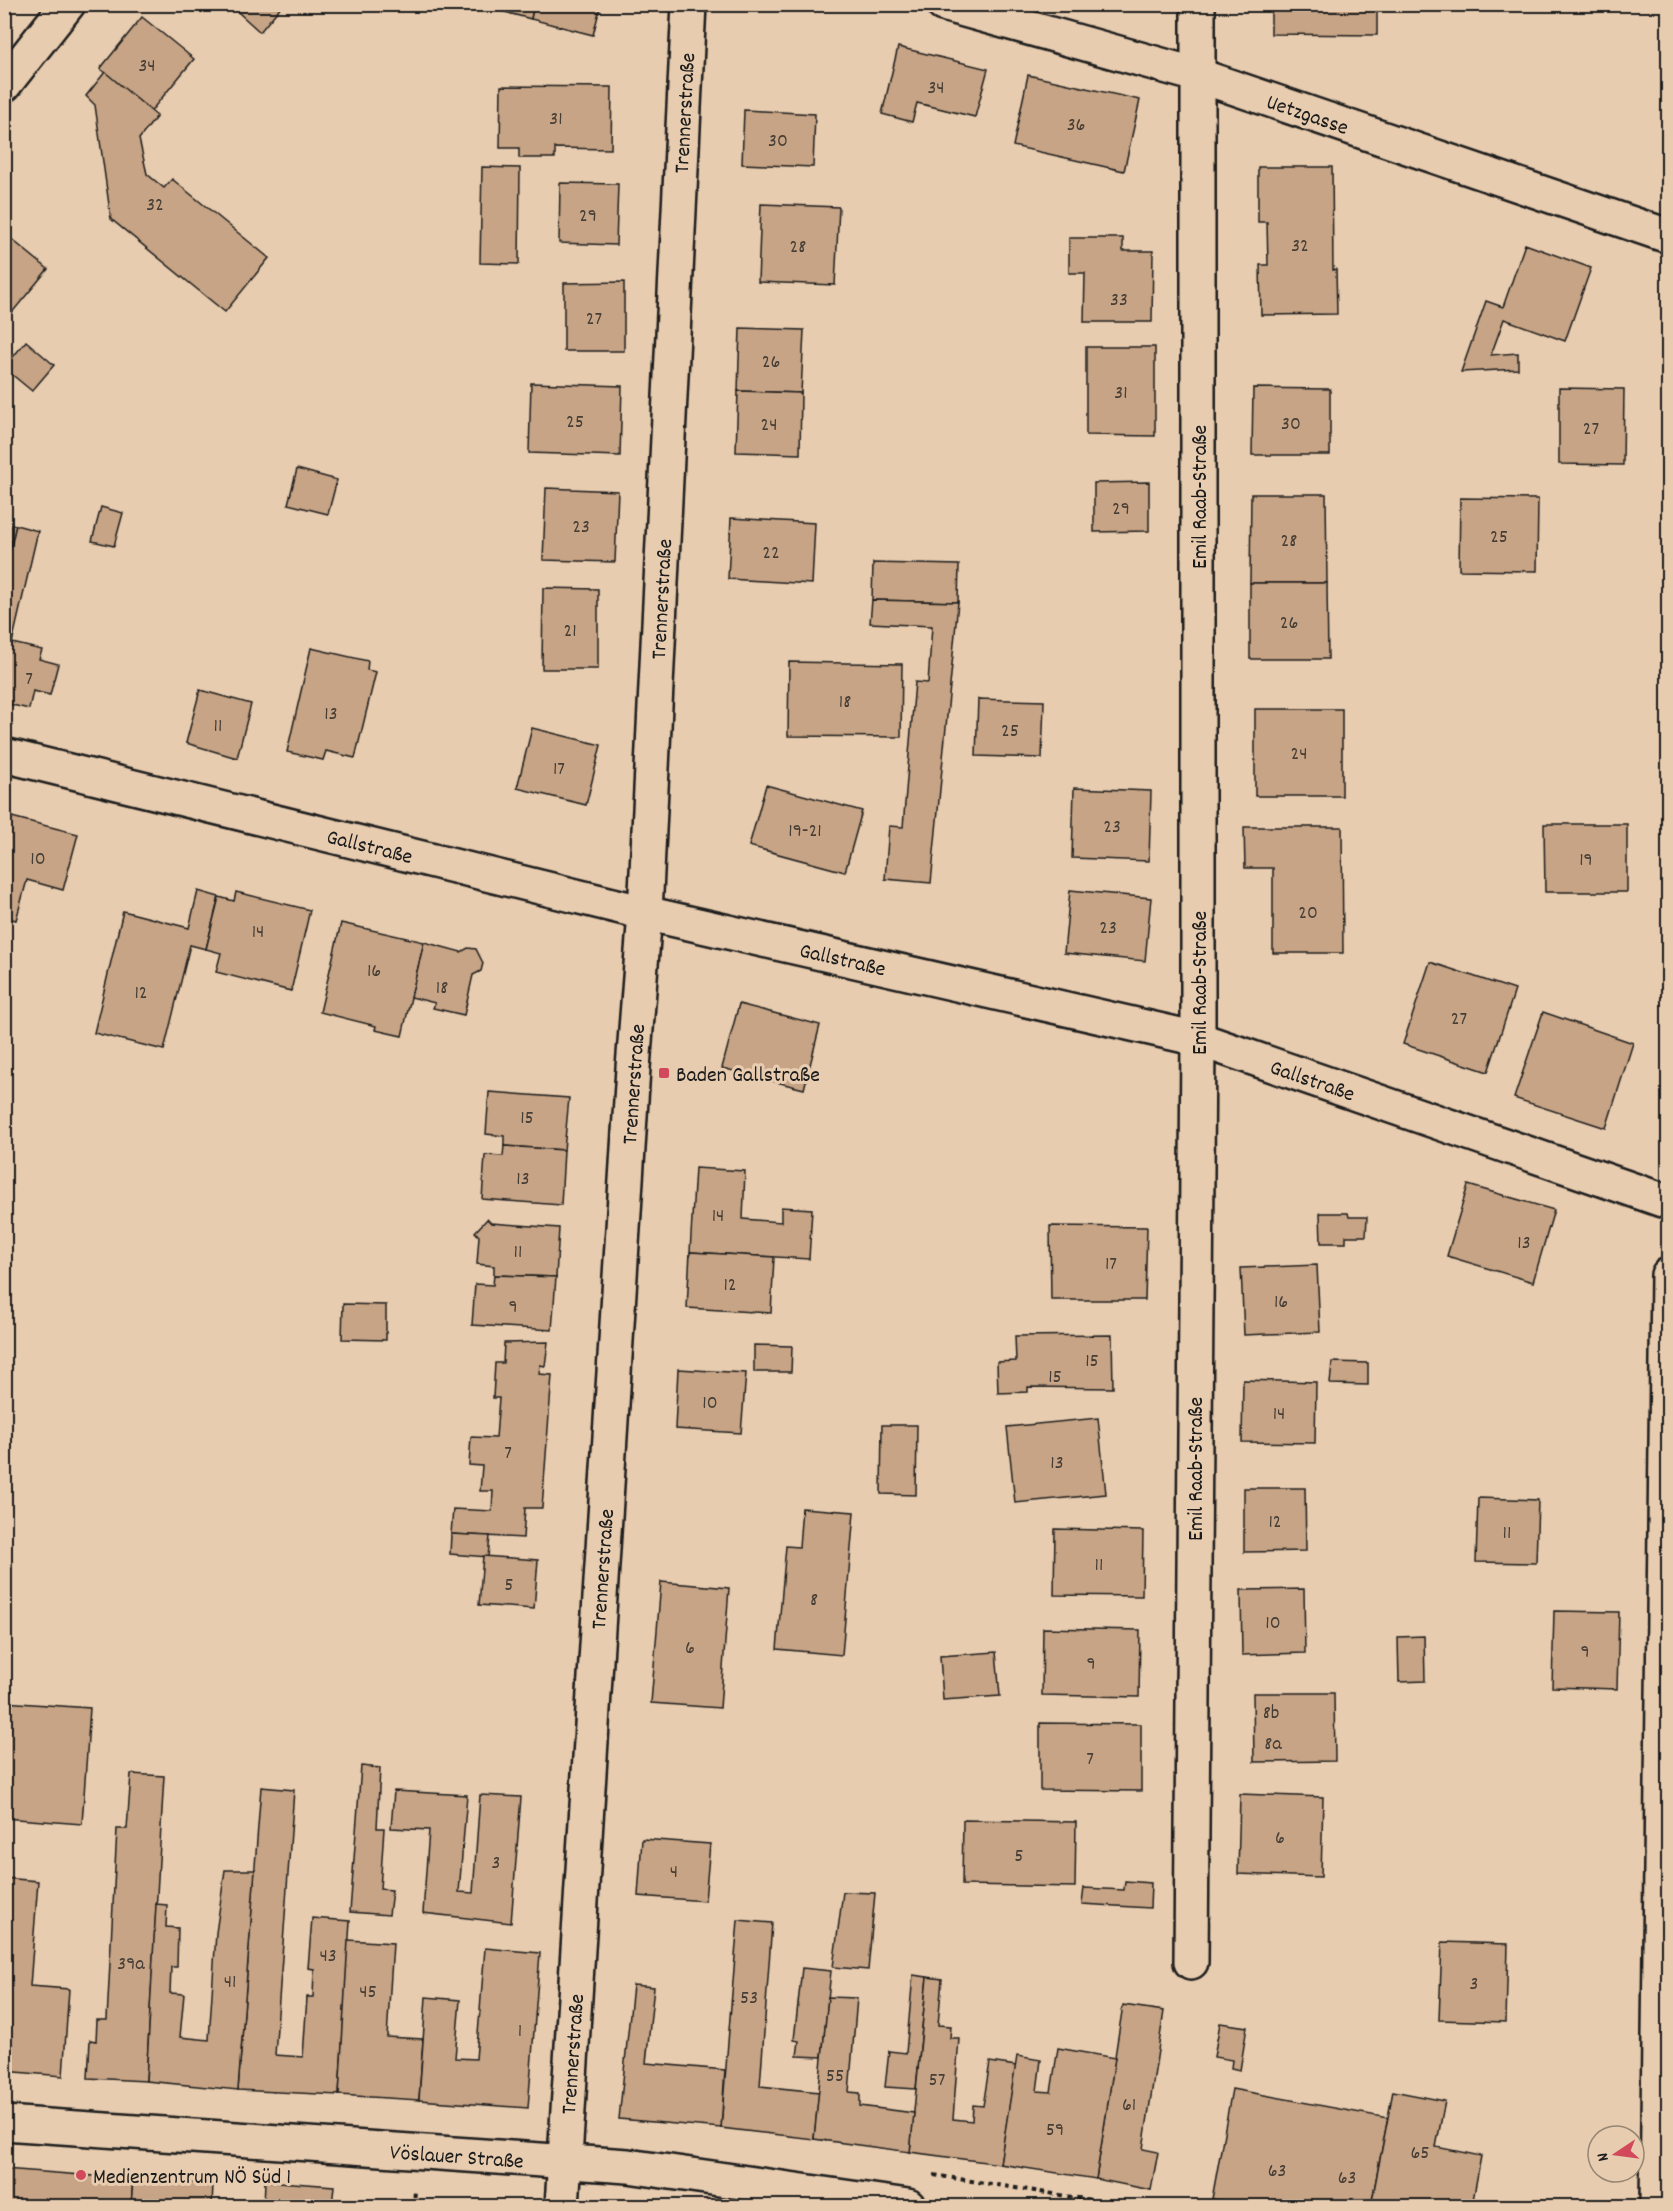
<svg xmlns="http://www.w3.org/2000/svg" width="1673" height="2211" font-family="Dekko,sans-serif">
	<rect width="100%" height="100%" fill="#e8ccaf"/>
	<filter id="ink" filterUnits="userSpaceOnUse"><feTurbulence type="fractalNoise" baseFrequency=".0167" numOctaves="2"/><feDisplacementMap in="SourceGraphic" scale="12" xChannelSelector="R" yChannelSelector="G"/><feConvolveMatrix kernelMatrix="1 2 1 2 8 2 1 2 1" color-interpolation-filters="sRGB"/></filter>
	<g filter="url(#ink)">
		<g fill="#c7a485" stroke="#1c1c1c" stroke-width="1.5">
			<path d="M 229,4 L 283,4 L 260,32 Z"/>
			<path d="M 474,4 L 534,4 L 531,19 Z"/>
			<path d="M 534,4 L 601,4 L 593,35 L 531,19 Z"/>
			<path d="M 1271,4 L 1377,4 L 1377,35 L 1271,34 Z"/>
			<path d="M 142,17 L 194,59 L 151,111 L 100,69 Z"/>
			<path d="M 898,47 L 988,69 L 975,117 L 917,103 L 912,122 L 882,114 Z"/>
			<path d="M 105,72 L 157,116 L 139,139 L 147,174 L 164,188 L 172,179 L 269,258 L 225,312 L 111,219 L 95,105 L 86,96 Z"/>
			<path d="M 1028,75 L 1140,100 L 1124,171 L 1013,146 Z"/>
			<path d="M 501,86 L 612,87 L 611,149 L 555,148 L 555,158 L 519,158 L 519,148 L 500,148 Z"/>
			<path d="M 744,110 L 815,114 L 813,167 L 742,164 Z"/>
			<path d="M 482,167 L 520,168 L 519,264 L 480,263 Z"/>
			<path d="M 1258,167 L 1332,167 L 1333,270 L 1336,269 L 1337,314 L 1261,315 L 1260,265 L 1268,265 L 1267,222 L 1258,222 Z"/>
			<path d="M 560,183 L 618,184 L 616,245 L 559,243 Z"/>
			<path d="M 761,204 L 839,207 L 835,285 L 758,282 Z"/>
			<path d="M 4,233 L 48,269 L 5,321 L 4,320 Z"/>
			<path d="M 1069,238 L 1123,238 L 1123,251 L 1153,251 L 1152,322 L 1084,322 L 1085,273 L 1069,273 Z"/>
			<path d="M 1525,244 L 1591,268 L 1565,341 L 1504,319 L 1491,355 L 1518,353 L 1518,369 L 1461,372 L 1486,301 L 1503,307 Z"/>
			<path d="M 624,282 L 624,351 L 564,351 L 564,283 Z"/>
			<path d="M 740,328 L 804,330 L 801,393 L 738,391 Z"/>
			<path d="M 26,341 L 54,365 L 32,391 L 4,368 Z"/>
			<path d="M 1086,347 L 1155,347 L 1155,436 L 1086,435 Z"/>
			<path d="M 531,383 L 622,386 L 620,456 L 529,453 Z"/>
			<path d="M 1253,388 L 1330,389 L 1330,455 L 1252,455 Z"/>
			<path d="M 1559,388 L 1624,389 L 1623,465 L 1559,464 Z"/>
			<path d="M 738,391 L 801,393 L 800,454 L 736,452 Z"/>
			<path d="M 297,469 L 337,480 L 328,514 L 288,504 Z"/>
			<path d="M 1149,482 L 1149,531 L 1094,532 L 1094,483 Z"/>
			<path d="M 546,488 L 618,491 L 615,562 L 543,560 Z"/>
			<path d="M 1251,494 L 1326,494 L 1327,583 L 1250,583 Z"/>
			<path d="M 1460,498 L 1538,499 L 1537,571 L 1459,570 Z"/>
			<path d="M 101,507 L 123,513 L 114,546 L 92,541 Z"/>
			<path d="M 731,518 L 815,523 L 812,584 L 728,579 Z"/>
			<path d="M 9,524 L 16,525 L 4,576 L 4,525 Z"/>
			<path d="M 16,525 L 38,531 L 12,643 L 4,641 L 4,576 Z"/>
			<path d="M 873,563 L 959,565 L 958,602 L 872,600 Z"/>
			<path d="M 1250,583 L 1327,583 L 1328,659 L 1250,659 Z"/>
			<path d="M 543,588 L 598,589 L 598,669 L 542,669 Z"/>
			<path d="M 872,600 L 958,602 L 931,883 L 885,879 L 889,826 L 903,827 L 915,682 L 928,683 L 932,626 L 870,623 Z"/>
			<path d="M 4,641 L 42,650 L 39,659 L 58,664 L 50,695 L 33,691 L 29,709 L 4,703 Z"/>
			<path d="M 311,648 L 368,661 L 367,670 L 376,672 L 355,758 L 326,751 L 323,760 L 287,752 Z"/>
			<path d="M 789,662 L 902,664 L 901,737 L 788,736 Z"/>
			<path d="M 200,690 L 251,704 L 237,758 L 186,743 Z"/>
			<path d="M 978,699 L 1044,701 L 1042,758 L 976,756 Z"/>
			<rect x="1255" y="709" width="87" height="87"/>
			<path d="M 532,728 L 601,745 L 586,805 L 517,788 Z"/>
			<path d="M 766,785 L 862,811 L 845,872 L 749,846 Z"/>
			<path d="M 1074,788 L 1151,791 L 1149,861 L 1072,858 Z"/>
			<path d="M 4,815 L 78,834 L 63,890 L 27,880 L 16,920 L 4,917 Z"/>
			<path d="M 1544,824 L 1627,824 L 1627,892 L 1545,892 Z"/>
			<path d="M 1244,827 L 1342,827 L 1343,953 L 1273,953 L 1273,868 L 1245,868 Z"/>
			<path d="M 1070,890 L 1151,898 L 1145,961 L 1064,953 Z"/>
			<path d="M 198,891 L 219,897 L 206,949 L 190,945 L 164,1050 L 94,1033 L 123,911 L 189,928 Z"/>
			<path d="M 236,892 L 310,910 L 291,991 L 216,972 L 221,953 L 206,949 L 219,897 L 234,901 Z"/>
			<path d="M 341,923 L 424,942 L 402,1036 L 375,1030 L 376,1026 L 320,1012 Z"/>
			<path d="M 424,942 L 461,952 L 468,948 L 476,949 L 483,963 L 481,971 L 473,975 L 464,1015 L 433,1008 L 435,1003 L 411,997 Z"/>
			<path d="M 1430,962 L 1515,990 L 1488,1072 L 1403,1044 Z"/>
			<path d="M 739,1004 L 820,1025 L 804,1089 L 722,1068 Z"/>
			<path d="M 1543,1012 L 1633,1043 L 1606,1128 L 1514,1098 Z"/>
			<path d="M 489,1092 L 569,1098 L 564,1150 L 504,1146 L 504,1136 L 486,1134 Z"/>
			<path d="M 504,1146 L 564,1150 L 561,1205 L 482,1199 L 485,1155 L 503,1156 Z"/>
			<path d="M 695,1168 L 745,1171 L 743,1219 L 781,1222 L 781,1207 L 812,1209 L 809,1259 L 690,1252 Z"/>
			<path d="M 1468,1185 L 1554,1210 L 1533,1282 L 1447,1256 Z"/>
			<path d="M 1320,1213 L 1348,1213 L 1349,1217 L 1367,1217 L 1366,1236 L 1346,1236 L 1346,1243 L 1321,1243 Z"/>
			<path d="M 487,1219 L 491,1223 L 559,1228 L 556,1277 L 494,1275 L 494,1266 L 477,1264 L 479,1236 L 475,1232 Z"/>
			<path d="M 1050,1226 L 1147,1227 L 1145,1300 L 1051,1300 Z"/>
			<path d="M 690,1252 L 774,1257 L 771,1313 L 687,1308 Z"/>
			<path d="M 1317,1265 L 1320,1332 L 1244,1335 L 1241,1268 Z"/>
			<path d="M 494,1275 L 556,1277 L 552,1330 L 472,1325 L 475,1284 L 493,1285 Z"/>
			<path d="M 343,1304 L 386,1305 L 386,1340 L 342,1339 Z"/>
			<path d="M 1112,1335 L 1113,1388 L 1028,1387 L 1028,1392 L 998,1393 L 997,1362 L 1016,1361 L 1015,1336 Z"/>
			<path d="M 548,1342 L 545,1366 L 540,1365 L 539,1374 L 552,1375 L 542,1508 L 525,1508 L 523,1538 L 451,1534 L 453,1509 L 492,1511 L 493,1491 L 480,1491 L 482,1466 L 469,1465 L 471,1437 L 496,1438 L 499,1398 L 493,1398 L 495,1363 L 503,1363 L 504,1343 Z"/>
			<path d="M 754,1345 L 792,1346 L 791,1372 L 754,1372 Z"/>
			<path d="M 1332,1362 L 1368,1363 L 1368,1385 L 1330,1384 Z"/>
			<path d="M 678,1369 L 746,1373 L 741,1433 L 675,1429 Z"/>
			<path d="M 1243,1380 L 1316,1382 L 1315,1443 L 1242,1442 Z"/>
			<path d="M 1098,1418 L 1106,1494 L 1015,1503 L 1007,1427 Z"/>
			<path d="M 882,1425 L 917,1425 L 916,1495 L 881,1494 Z"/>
			<path d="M 1244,1488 L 1305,1488 L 1306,1551 L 1244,1552 Z"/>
			<path d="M 1478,1498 L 1538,1500 L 1536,1563 L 1476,1562 Z"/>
			<path d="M 802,1508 L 854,1512 L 842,1655 L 777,1649 L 786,1546 L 799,1547 Z"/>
			<path d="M 1055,1529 L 1143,1531 L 1142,1596 L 1054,1595 Z"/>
			<path d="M 451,1534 L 490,1536 L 488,1557 L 450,1554 Z"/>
			<path d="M 483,1556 L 538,1560 L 534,1609 L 479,1605 Z"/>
			<path d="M 661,1582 L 729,1588 L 720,1708 L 651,1703 Z"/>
			<path d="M 1304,1589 L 1305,1653 L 1242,1655 L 1241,1590 Z"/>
			<path d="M 1554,1611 L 1619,1612 L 1617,1689 L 1552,1687 Z"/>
			<path d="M 1043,1628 L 1140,1630 L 1139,1697 L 1042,1695 Z"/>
			<path d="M 1424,1636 L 1425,1681 L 1399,1682 L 1398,1637 Z"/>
			<path d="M 996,1652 L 1000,1696 L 943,1700 L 940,1656 Z"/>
			<path d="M 1253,1693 L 1334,1693 L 1335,1761 L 1254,1762 Z"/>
			<path d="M 4,1702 L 90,1708 L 82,1824 L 4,1818 Z"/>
			<path d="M 1040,1723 L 1141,1724 L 1141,1791 L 1040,1790 Z"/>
			<path d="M 361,1766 L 380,1768 L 377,1828 L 384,1828 L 380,1889 L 392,1890 L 389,1915 L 350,1912 Z"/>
			<path d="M 131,1774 L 164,1776 L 146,2081 L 88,2078 L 90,2040 L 96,2041 L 97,2020 L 107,2020 L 117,1829 L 127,1829 Z"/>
			<path d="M 261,1787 L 294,1790 L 275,2055 L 303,2057 L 307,1997 L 313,1997 L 314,1969 L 308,1968 L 312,1918 L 350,1921 L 339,2095 L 238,2090 Z"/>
			<path d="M 394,1791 L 467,1795 L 459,1892 L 473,1893 L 480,1795 L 521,1797 L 511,1923 L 423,1913 L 429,1830 L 391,1828 Z"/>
			<path d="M 1240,1794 L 1323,1797 L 1321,1877 L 1238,1874 Z"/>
			<path d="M 963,1820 L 1076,1822 L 1075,1887 L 962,1885 Z"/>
			<path d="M 642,1839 L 710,1844 L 705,1901 L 638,1896 Z"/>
			<path d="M 225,1870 L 255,1870 L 238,2090 L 146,2081 L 156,1904 L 167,1905 L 166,1927 L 178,1928 L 177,1967 L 171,1967 L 170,1993 L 184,1994 L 180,2037 L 209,2040 L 216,1933 Z"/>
			<path d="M 4,1878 L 38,1881 L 30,1986 L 69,1989 L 63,2076 L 4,2071 Z"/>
			<path d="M 1125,1881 L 1151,1883 L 1150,1908 L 1082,1904 L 1084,1888 L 1124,1890 Z"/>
			<path d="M 843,1892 L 875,1893 L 868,1970 L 833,1967 Z"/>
			<path d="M 738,1920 L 772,1923 L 760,2086 L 819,2092 L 814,2139 L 721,2128 Z"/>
			<path d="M 348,1940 L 393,1943 L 387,2037 L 423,2039 L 419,2100 L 339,2095 Z"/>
			<path d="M 1442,1942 L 1508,1944 L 1506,2022 L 1439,2020 Z"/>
			<path d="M 485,1948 L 540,1953 L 528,2108 L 419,2100 L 426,1997 L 460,2000 L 455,2058 L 476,2059 Z"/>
			<path d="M 802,1968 L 831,1971 L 822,2057 L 797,2056 L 799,2041 L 794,2040 Z"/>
			<path d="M 913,1975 L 927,1977 L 916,2089 L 885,2087 L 889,2051 L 906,2053 Z"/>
			<path d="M 927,1977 L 942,1979 L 938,2025 L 951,2026 L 950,2038 L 959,2038 L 953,2119 L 972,2121 L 973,2105 L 983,2106 L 990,2062 L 1016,2066 L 1000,2164 L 910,2152 Z"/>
			<path d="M 633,1985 L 654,1987 L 646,2063 L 725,2070 L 721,2128 L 619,2119 Z"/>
			<path d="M 828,1997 L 857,1998 L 849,2092 L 860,2093 L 860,2106 L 914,2113 L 910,2152 L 814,2139 Z"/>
			<path d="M 1123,2005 L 1164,2011 L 1143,2149 L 1158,2152 L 1151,2190 L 1096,2179 Z"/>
			<path d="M 1220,2023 L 1247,2027 L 1240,2070 L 1231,2068 L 1232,2060 L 1214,2057 Z"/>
			<path d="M 1058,2048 L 1115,2058 L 1096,2179 L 1000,2164 L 1017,2056 L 1041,2060 L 1037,2091 L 1051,2092 Z"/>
			<path d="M 1232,2089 L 1388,2118 L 1371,2206 L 1252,2206 L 1212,2199 Z"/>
			<path d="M 1393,2091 L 1445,2101 L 1436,2147 L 1481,2156 L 1472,2206 L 1371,2206 Z"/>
			<path d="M 4,2169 L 133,2179 L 131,2206 L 4,2206 Z"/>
			<path d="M 133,2179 L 213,2184 L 212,2206 L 131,2206 Z"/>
			<path d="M 265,2181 L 334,2186 L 332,2206 L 264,2206 Z"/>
		</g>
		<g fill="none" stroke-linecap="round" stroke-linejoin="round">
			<g stroke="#1c1c1c" stroke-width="38">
				<g id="street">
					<path d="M 943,4 L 1197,75 L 1668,236"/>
					<path d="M 4,85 L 68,4"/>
					<path d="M 4,755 L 645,913 L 1198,1039 L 1668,1202"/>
					<path d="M 1191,1962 L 1198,1039 L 1198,4"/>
					<path d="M 562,2206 L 633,1068 L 645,913 L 689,4"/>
					<path d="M 1657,2206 L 1668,1275"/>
				</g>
			</g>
			<g stroke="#1c1c1c" stroke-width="38">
				<path id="secondary" d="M 4,2123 L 628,2166 L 908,2206"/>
			</g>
			<g stroke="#1c1c1c" stroke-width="4" stroke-dasharray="4.5 4.5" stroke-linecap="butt">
				<path d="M 934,2175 L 1129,2206"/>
				<path d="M 414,2206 L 415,2189"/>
			</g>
			<use href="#street" stroke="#e8ccaf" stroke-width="33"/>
			<use href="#secondary" stroke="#e8ccaf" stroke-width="33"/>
		</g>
	</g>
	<g fill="#d1495b" stroke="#e8ccaf" stroke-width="2">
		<rect x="658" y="1067" width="12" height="12" rx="3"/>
		<circle cx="81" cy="2175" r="6"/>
	</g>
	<g text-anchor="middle" stroke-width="6" stroke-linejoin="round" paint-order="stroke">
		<g font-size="20" fill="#473e36">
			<text x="147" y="71">34</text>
			<text x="936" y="93">34</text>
			<text x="556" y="124">31</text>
			<text x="1076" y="130">36</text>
			<text x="778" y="146">30</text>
			<text x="155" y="210">32</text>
			<text x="588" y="221">29</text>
			<text x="1300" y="251">32</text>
			<text x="798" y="252">28</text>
			<text x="1119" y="305">33</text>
			<text x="594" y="324">27</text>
			<text x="771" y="367">26</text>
			<text x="1121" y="398">31</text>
			<text x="575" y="427">25</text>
			<text x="1291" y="429">30</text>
			<text x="769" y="430">24</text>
			<text x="1591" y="434">27</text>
			<text x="1121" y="514">29</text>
			<text x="581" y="532">23</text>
			<text x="1499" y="542">25</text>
			<text x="1289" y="546">28</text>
			<text x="771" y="558">22</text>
			<text x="1289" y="628">26</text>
			<text x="570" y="636">21</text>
			<text x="29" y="684">7</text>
			<text x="845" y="707">18</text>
			<text x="331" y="719">13</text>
			<text x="218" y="731">11</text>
			<text x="1010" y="736">25</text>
			<text x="1299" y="759">24</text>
			<text x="559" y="774">17</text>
			<text x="1112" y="832">23</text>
			<text x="805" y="836">19-21</text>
			<text x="38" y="864">10</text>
			<text x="1586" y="865">19</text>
			<text x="1308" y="918">20</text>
			<text x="1108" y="933">23</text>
			<text x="258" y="937">14</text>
			<text x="374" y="976">16</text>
			<text x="442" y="993">18</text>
			<text x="141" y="998">12</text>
			<text x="1459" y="1024">27</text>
			<text x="527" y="1123">15</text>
			<text x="523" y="1184">13</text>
			<text x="718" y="1221">14</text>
			<text x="1524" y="1248">13</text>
			<text x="518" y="1257">11</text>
			<text x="1111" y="1269">17</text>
			<text x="730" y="1290">12</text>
			<text x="1281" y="1307">16</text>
			<text x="513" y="1312">9</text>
			<text x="1092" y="1366">15</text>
			<text x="1055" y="1382">15</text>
			<text x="710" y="1408">10</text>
			<text x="1279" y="1419">14</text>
			<text x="508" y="1458">7</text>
			<text x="1057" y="1468">13</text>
			<text x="1275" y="1527">12</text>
			<text x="1507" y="1538">11</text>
			<text x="1099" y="1570">11</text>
			<text x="509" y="1590">5</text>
			<text x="814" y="1605">8</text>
			<text x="1273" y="1628">10</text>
			<text x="690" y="1653">6</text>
			<text x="1585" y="1657">9</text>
			<text x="1091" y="1669">9</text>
			<text x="1271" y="1718">8b</text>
			<text x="1273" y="1749">8a</text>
			<text x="1090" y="1764">7</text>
			<text x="1280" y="1843">6</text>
			<text x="1019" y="1861">5</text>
			<text x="496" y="1868">3</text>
			<text x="674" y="1877">4</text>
			<text x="328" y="1961">43</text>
			<text x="131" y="1969">39a</text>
			<text x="230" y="1987">41</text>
			<text x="1474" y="1989">3</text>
			<text x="368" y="1997">45</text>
			<text x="749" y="2003">53</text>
			<text x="520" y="2036">1</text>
			<text x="835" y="2081">55</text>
			<text x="937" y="2085">57</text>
			<text x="1129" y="2110">61</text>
			<text x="1055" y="2135">59</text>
			<text x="1420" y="2158">65</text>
			<text x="1277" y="2176">63</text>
			<text x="1347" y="2183">63</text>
		</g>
		<g font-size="22" fill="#1c1c1c" stroke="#e8ccaf">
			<text transform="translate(683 113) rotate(-87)" y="8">Trennerstraße</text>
			<text transform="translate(1308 113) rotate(19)" y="8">Uetzgasse</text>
			<text transform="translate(1198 497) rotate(-90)" y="8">Emil Raab-Straße</text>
			<text transform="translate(660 599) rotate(-87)" y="8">Trennerstraße</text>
			<text transform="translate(370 845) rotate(14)" y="8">Gallstraße</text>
			<text transform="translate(843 958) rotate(13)" y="8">Gallstraße</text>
			<text transform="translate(1198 983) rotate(-90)" y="8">Emil Raab-Straße</text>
			<text transform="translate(1313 1079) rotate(19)" y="8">Gallstraße</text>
			<text transform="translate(632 1084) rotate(-86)" y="8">Trennerstraße</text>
			<text transform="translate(1194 1469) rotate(-90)" y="8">Emil Raab-Straße</text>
			<text transform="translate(601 1569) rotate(-86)" y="8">Trennerstraße</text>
			<text transform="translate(571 2054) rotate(-86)" y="8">Trennerstraße</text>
			<text transform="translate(457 2155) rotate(4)" y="8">Vöslauer Straße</text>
		</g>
		<g font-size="22" fill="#1c1c1c" stroke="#e8ccaf" text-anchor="start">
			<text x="676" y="1081">Baden Gallstraße</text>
			<text x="93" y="2183">Medienzentrum NÖ Süd 1</text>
		</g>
	</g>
	<rect width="1673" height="2211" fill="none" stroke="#e8ccaf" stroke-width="24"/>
	<rect x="12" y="12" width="1649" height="2187" fill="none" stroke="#1c1c1c" stroke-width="2" filter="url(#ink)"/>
	<g transform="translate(1616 2154) rotate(257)"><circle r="28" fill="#e8ccaf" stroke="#968674" stroke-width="1.5"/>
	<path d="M0-4.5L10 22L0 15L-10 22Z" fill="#d1495b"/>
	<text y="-9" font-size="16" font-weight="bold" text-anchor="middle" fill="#1c1c1c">N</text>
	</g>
</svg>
